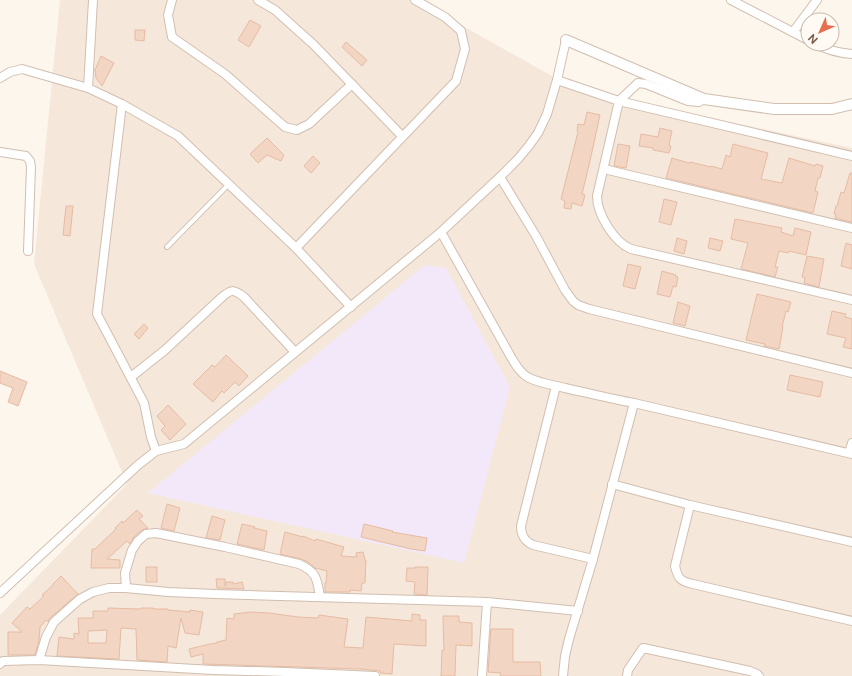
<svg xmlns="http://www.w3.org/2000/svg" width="852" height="676" font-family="'Public Sans',sans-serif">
	<rect width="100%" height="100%" fill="#fdf6ec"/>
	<path fill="#f5e8da" d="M 60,0 L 417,0 L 575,89 L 852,148 L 852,676 L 0,676 L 0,615 L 127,484 L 34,264 Z"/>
	<path fill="#f3e8fa" d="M 425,265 L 446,268 L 510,387 L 464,563 L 148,493 Z"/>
	<g fill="#f3d5c3" stroke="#e6bba3" fill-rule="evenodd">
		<path d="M 250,20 L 261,26 L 249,47 L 238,40 Z"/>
		<path d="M 135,30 L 145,30 L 144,41 L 135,40 Z"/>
		<path d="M 346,42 L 367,60 L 362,66 L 342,47 Z"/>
		<path d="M 101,56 L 114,63 L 102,86 L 96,78 L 95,70 Z"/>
		<path d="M 587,112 L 600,115 L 590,161 L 582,194 L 585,195 L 582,206 L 572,203 L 571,209 L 564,208 L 565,201 L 561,199 L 578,132 L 577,131 L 578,124 L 584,125 Z"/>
		<path d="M 660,128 L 672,131 L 669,145 L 671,146 L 669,153 L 653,150 L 653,148 L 639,146 L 641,134 L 658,137 Z"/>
		<path d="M 267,138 L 284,155 L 281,161 L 267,155 L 258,163 L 250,154 Z"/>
		<path d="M 618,144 L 630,146 L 626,168 L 614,166 Z"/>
		<path d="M 733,144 L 768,153 L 761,179 L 782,183 L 789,158 L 815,166 L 816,164 L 823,166 L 820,178 L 818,178 L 815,191 L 818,192 L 813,213 L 666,178 L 672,158 L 689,163 L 690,162 L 711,167 L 711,166 L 722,169 L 726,155 L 730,157 Z"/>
		<path d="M 313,156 L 320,163 L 311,173 L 304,166 Z"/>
		<path d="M 850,173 L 852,173 L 852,222 L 835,218 L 836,214 L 834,214 L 836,206 L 837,206 L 841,192 L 844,193 Z"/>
		<path d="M 664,199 L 677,202 L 671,225 L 659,222 Z"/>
		<path d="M 66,206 L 73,206 L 70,236 L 63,235 Z"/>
		<path d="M 735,219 L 782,228 L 781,232 L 793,236 L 795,228 L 811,232 L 806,255 L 789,251 L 788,253 L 779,251 L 775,267 L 778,267 L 775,277 L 741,269 L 748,243 L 731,239 Z"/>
		<path d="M 677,238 L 687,241 L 684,254 L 674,251 Z"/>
		<path d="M 710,238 L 723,241 L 720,251 L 708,248 Z"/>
		<path d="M 846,243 L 852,245 L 852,269 L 841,266 Z"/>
		<path d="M 807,256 L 824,259 L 819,287 L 804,283 L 805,278 L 802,277 Z"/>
		<path d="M 628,264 L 641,267 L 635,289 L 623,286 Z"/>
		<path d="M 662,271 L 676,275 L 675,276 L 678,277 L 676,287 L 673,286 L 670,297 L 657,294 Z"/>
		<path d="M 757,294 L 791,302 L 788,312 L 786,311 L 782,327 L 783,327 L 779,349 L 764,346 L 765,344 L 746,340 Z"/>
		<path d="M 678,302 L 690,306 L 685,326 L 673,323 Z"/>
		<path d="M 832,311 L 846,314 L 845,317 L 852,319 L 852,349 L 843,347 L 846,338 L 827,334 Z"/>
		<path d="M 144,324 L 148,328 L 139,339 L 134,334 Z"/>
		<path d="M 226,355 L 248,376 L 239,386 L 235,382 L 224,393 L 222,391 L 213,402 L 193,384 L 212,365 L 215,367 Z"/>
		<path d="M 0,371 L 27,382 L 18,406 L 8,402 L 13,388 L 0,383 Z"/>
		<path d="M 790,375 L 823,382 L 820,397 L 787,390 Z"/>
		<path d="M 168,405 L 186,424 L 170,440 L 161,430 L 165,426 L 157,416 Z"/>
		<path d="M 167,504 L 180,508 L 174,531 L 161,528 Z"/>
		<path d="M 137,510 L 143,516 L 139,519 L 148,528 L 142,530 L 134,537 L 130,544 L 127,541 L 107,559 L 120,560 L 120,568 L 91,568 L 92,549 L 95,549 L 116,529 L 115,528 L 122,521 L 123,523 Z"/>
		<path d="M 212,516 L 225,520 L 220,540 L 206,538 Z"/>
		<path d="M 242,524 L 255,527 L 254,528 L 267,531 L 264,550 L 237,544 Z"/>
		<path d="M 364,524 L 393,531 L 392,532 L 427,538 L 425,551 L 411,549 L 361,537 Z"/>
		<path d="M 285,532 L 303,537 L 303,536 L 315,541 L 316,539 L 344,547 L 341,556 L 357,557 L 356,553 L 363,552 L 365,560 L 366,560 L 365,583 L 362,583 L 361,591 L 350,590 L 350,592 L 325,592 L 325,583 L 326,583 L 327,571 L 315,568 L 308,562 L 301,559 L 280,554 Z"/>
		<rect x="146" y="567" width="11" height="15"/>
		<path d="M 415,567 L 428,567 L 427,595 L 414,594 L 415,582 L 406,581 L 407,568 L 415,568 Z"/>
		<path d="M 61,576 L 78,594 L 50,618 L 48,622 L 46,620 L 40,627 L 39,641 L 35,655 L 8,655 L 8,632 L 22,632 L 12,623 L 27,607 L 30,609 L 44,596 L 42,595 L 53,585 L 53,584 Z"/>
		<path d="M 216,579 L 225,579 L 225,586 L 226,582 L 233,582 L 233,584 L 242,582 L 244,589 L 217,588 Z"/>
		<path d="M 108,608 L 141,609 L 141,608 L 153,608 L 153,609 L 168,609 L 168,610 L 190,612 L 190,610 L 203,612 L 199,635 L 185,633 L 181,618 L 176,648 L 168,646 L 167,662 L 137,660 L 136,629 L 121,628 L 119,659 L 57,656 L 59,637 L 74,639 L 74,633 L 79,634 L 78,618 L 93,618 L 93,611 L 108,611 ZM 107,630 L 106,643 L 88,643 L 88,631 Z"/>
		<path d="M 251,612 L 269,613 L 298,617 L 318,618 L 319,615 L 348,619 L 344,647 L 363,648 L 366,617 L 412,621 L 412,614 L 420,615 L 420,620 L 426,620 L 426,646 L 394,644 L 392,674 L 380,673 L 380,671 L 361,669 L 203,664 L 203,654 L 191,657 L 189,649 L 210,644 L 217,643 L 217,642 L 226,640 L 227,618 L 234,619 L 234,614 Z"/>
		<path d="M 443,616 L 459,616 L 459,622 L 472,623 L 472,646 L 456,645 L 455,676 L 441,676 L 442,650 L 444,650 Z"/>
		<path d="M 491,629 L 513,629 L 513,662 L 540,662 L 541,676 L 500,676 L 501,673 L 488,672 Z"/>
	</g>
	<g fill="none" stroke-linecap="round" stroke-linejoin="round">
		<g stroke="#d1beb0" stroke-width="6">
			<path id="service" d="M 167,247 L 229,184"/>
		</g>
		<g stroke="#d1beb0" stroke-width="10">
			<g id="minor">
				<path d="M 93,0 L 88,88 L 122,104 L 178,136 L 296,248 L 351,307"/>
				<path d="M 172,0 L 168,15 L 172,37 L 225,74 L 285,127 L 297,130 L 309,124 L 352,84"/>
				<path d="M 258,0 L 275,10 L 314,45 L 402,136"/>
				<path d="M 731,0 L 808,40"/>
				<path d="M 793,32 L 817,0"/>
				<path d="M 816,44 C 827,50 840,53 852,54"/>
				<path d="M 0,78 L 10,72 L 22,69 L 88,88"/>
				<path d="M 557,80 L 619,101 L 852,156"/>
				<path d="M 704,99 L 699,102 L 688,101 L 646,84 L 638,83 L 619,101 L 597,196 C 597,214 614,242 631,249 L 852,300"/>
				<path d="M 122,104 L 97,314 L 144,403 L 151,437 L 156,451"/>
				<path d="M 0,152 L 26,156 L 30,161 L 31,167 L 28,251"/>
				<path d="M 604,169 L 852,228"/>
				<path d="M 500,177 L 536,236 L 565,290 L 573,301 L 578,305 L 589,309 L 852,373"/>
				<path d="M 441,232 L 511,357 C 516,365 520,373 529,378 C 540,383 553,385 565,388 C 588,393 611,399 634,403 L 852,454"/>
				<path d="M 296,248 L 456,81 L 465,49 L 461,31 L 445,17 L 415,0"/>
				<path d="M 131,377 L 165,350 L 221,298 C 231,289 233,289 244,297 L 295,352"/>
				<path d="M 556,386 L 521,526 C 521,535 524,541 533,545 L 593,559"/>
				<path d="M 849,453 L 852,443"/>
				<path d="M 612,484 L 690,505 L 852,542"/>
				<path d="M 690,505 L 675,566 C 678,579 680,581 693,584 L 852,621"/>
				<path d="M 126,588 L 125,573 L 132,550 L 138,541 L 146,534 L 156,533 L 225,547 L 299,564 C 317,572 317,579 320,597"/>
				<path d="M 0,593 L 138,465 L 156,451 L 184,444 L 441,232 L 500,177 L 517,160 L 528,147 L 538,133 L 547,114 L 557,80 L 566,40"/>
				<path d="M 39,660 L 46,637 L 54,622 L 80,599 L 93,592 L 109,588 L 126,588 L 168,592 L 215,594 L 487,602 L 578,611"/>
				<path d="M 0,664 L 3,661 L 39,660 L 213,670 L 286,672 L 375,676"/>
				<path d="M 482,676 L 487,602"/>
				<path d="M 563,676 L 565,656 L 569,639 L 593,559 L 634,403"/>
				<path d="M 627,676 L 628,670 L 643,648 L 750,671 L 757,674 L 759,676"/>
			</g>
		</g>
		<g stroke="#d1beb0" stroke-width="12">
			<path id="tertiary" d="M 566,40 L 704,99 L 774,109 L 832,109 L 852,104"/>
		</g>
		<use href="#service" stroke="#fff" stroke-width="4"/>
		<use href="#minor" stroke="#fff" stroke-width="8"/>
		<use href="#tertiary" stroke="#fff" stroke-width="10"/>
	</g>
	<g transform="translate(820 32) rotate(225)"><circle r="19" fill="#fffaf3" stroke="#cabbb1"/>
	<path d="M0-3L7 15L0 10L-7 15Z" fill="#e76f51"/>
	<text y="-6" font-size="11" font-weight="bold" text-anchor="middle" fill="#7a5c4d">N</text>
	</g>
</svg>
